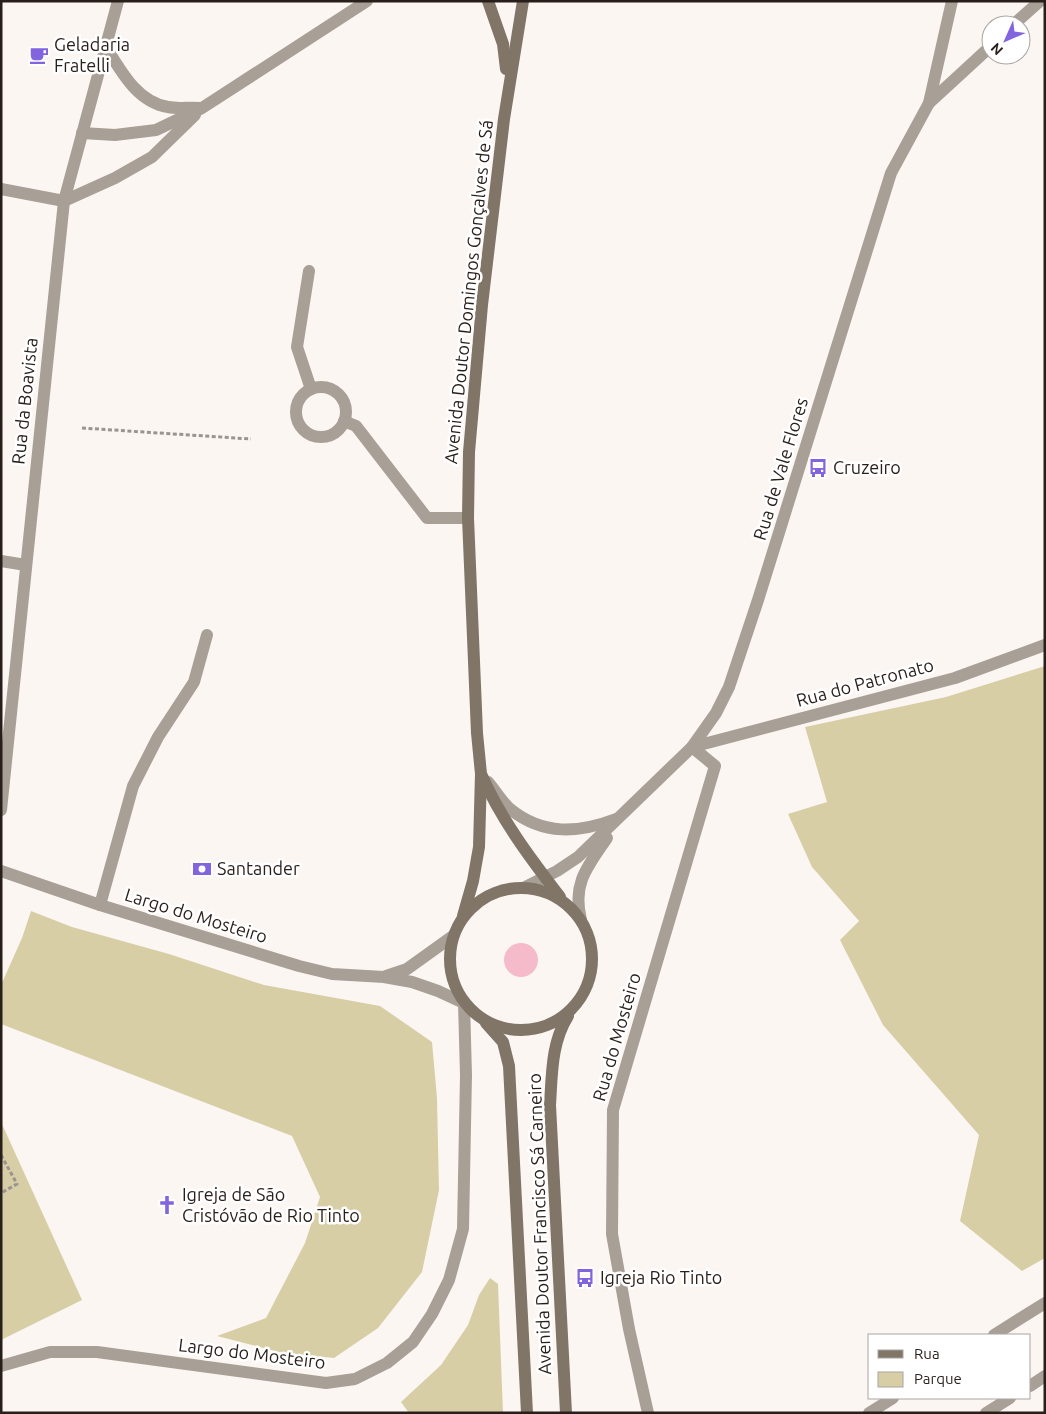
<svg xmlns="http://www.w3.org/2000/svg" width="1046" height="1414" font-family="Ubuntu,sans-serif">
	<rect width="100%" height="100%" fill="#fcf6f3"/>
	<g fill="#d8cea6">
		<path d="M 1045,666 L 1045,1258 L 1022,1271 L 960,1221 L 979,1135 L 883,1025 L 840,940 L 859,921 L 812,867 L 788,814 L 827,802 L 805,727 L 946,697 Z"/>
		<path d="M 31,911 L 72,927 L 169,954 L 264,985 L 380,1006 L 432,1042 L 437,1098 L 439,1190 L 422,1272 L 378,1328 L 334,1358 L 283,1353 L 217,1336 L 266,1318 L 305,1243 L 320,1197 L 292,1136 L 1,1024 L 1,985 L 22,938 Z"/>
		<path d="M 1,1122 L 82,1300 L 1,1340 Z"/>
		<path d="M 490,1278 L 498,1284 L 503,1413 L 409,1413 L 401,1402 L 441,1365 L 468,1325 L 479,1295 Z"/>
	</g>
	<circle fill="#f6bbcb" cx="521" cy="960" r="17"/>
	<g fill="none" stroke-linecap="round" stroke-linejoin="round">
		<g stroke="#9b938f" stroke-width="3" stroke-dasharray="4 2.5" stroke-linecap="butt">
			<path d="M 82,428 L 251,439"/>
			<path d="M 1,1155 L 17,1184 L 1,1193"/>
		</g>
		<g stroke="#a89f96" stroke-width="12">
			<path d="M 1013,25 L 1040,1"/>
			<path d="M 106,47 C 121,71 137,102 168,107 C 178,109 190,107 200,108"/>
			<path d="M 929,103 L 991,46"/>
			<path d="M 82,133 L 115,135 L 156,130 L 202,108 L 367,1"/>
			<path d="M 1,189 L 64,201"/>
			<path d="M 64,201 L 115,178 L 152,157 L 195,115"/>
			<path d="M 309,271 L 297,347 L 311,389"/>
			<circle cx="321" cy="412" r="25"/>
			<path d="M 344,421 L 356,426 L 427,518 L 468,518"/>
			<path d="M 1,561 L 26,565"/>
			<path d="M 692,747 L 955,678 L 1045,645"/>
			<path d="M 488,782 C 495,790 502,802 510,809 C 543,836 579,833 616,819"/>
			<path d="M 1,810 L 64,201 L 118,1"/>
			<path d="M 1,871 L 100,905 L 299,966 L 332,974 L 384,977 L 412,982 L 438,991 L 464,1003 L 466,1075 L 463,1229 L 449,1280 L 432,1314 L 413,1342 L 387,1363 L 355,1379 L 326,1383 L 97,1352 L 50,1352 L 1,1366"/>
			<path d="M 523,888 L 557,871 L 578,857 L 692,747 L 716,713 L 729,687 L 758,600 L 891,173 L 929,103 L 952,1"/>
			<path d="M 100,905 L 133,786 L 158,737 L 194,682 L 207,635"/>
			<path d="M 581,920 C 572,884 587,867 607,838"/>
			<path d="M 386,976 L 407,969 L 453,936"/>
			<path d="M 994,1335 L 1045,1303"/>
			<path d="M 1030,1386 L 1045,1376"/>
			<path d="M 648,1413 L 629,1329 L 612,1234 L 613,1110 L 715,766 L 692,747"/>
			<path d="M 869,1413 L 893,1398"/>
			<path d="M 986,1413 L 1010,1398"/>
		</g>
		<g stroke="#817567" stroke-width="12">
			<path d="M 488,1 L 503,44 L 506,69"/>
			<path d="M 482,776 C 502,821 531,859 560,897"/>
			<circle cx="521" cy="959" r="71"/>
			<path d="M 463,916 L 473,881 L 479,847 L 481,774 L 477,733 L 468,518 L 469,452 L 482,305 L 504,119 L 523,1"/>
			<path d="M 486,1023 L 503,1042 L 509,1066 L 527,1413"/>
			<path d="M 566,1413 L 550,1105 C 552,1075 551,1043 568,1016"/>
		</g>
	</g>
	<defs>
		<g id="cafe-bare" transform="scale(1.5)"><path d="M-5.5-4.5H6V0H3Q3 3.5 0 3.5H-2.5Q-5.5 3.5-5.5 0ZM3-3.2v2h1.7v-2ZM-6 4.5H4V6H-6Z" fill="#8264df" stroke="#fff" stroke-width="2.5" paint-order="stroke"/></g>
		<g id="bus-bare" transform="scale(1.5)"><path d="M-5-6H5V4H4V6H2V4H-2V6H-4V4H-5ZM-3.5-4V0h7V-4ZM-3.5 1.2v1.5H-2V1.2ZM2 1.2v1.5H3.5V1.2Z" fill="#8264df" stroke="#fff" stroke-width="2.5" paint-order="stroke"/></g>
		<g id="bank-bare" transform="scale(1.5)"><path d="M-6-4H6V4H-6ZM0-2.3a2.3 2.3 0 1 0 0 4.6a2.3 2.3 0 1 0 0-4.6Z" fill="#8264df" stroke="#fff" stroke-width="2.5" paint-order="stroke"/></g>
		<g id="church-bare" transform="scale(1.5)"><path d="M-1.2-6h2.4v3.5h3.3v2.4h-3.3V6h-2.4V-.1h-3.3v-2.4h3.3Z" fill="#8264df" stroke="#fff" stroke-width="2.5" paint-order="stroke"/></g>
	</defs>
	<g fill-rule="evenodd">
		<use href="#cafe-bare" x="39" y="55"/>
		<use href="#bus-bare" x="818" y="468"/>
		<use href="#bank-bare" x="202" y="869"/>
		<use href="#church-bare" x="167" y="1205"/>
		<use href="#bus-bare" x="585" y="1278"/>
	</g>
	<g text-anchor="middle" stroke-width="5" stroke-linejoin="round" paint-order="stroke">
		<g font-size="18" fill="#291f1a" stroke="#fff" text-anchor="start">
			<text x="54" y="51">Geladaria<tspan x="54" dy="21">Fratelli</tspan></text>
			<text x="833" y="474">Cruzeiro</text>
			<text x="217" y="875">Santander</text>
			<text x="182" y="1201">Igreja de São<tspan x="182" dy="21">Cristóvão de Rio Tinto</tspan></text>
			<text x="600" y="1284">Igreja Rio Tinto</text>
		</g>
		<g font-size="18" fill="#291f1a" stroke="#fff">
			<text transform="translate(469 292) rotate(-84)" y="6">Avenida Doutor Domingos Gonçalves de Sá</text>
			<text transform="translate(25 401) rotate(-84)" y="6">Rua da Boavista</text>
			<text transform="translate(781 469) rotate(-73)" y="6">Rua de Vale Flores</text>
			<text transform="translate(865 683) rotate(-15)" y="6">Rua do Patronato</text>
			<text transform="translate(196 916) rotate(17)" y="6">Largo do Mosteiro</text>
			<text transform="translate(617 1037) rotate(-74)" y="6">Rua do Mosteiro</text>
			<text transform="translate(540 1224) rotate(-92)" y="6">Avenida Doutor Francisco Sá Carneiro</text>
			<text transform="translate(252 1354) rotate(7)" y="6">Largo do Mosteiro</text>
		</g>
	</g>
	<rect width="1046" height="1414" fill="none" stroke="#291f1a" stroke-width="5"/>
	<rect x="868" y="1334" width="162" height="65" fill="#ffffff" stroke="#a9a5a3"/>
	<rect x="878" y="1350" width="25" height="8" fill="#817567" stroke="#a9a5a3"/>
	<text x="914" y="1359" font-size="15" fill="#291f1a">Rua</text>
	<rect x="878" y="1372" width="25" height="15" fill="#d8cea6" stroke="#a9a5a3"/>
	<text x="914" y="1384" font-size="15" fill="#291f1a">Parque</text>
	<g transform="translate(1006 40) rotate(225)"><circle r="24" fill="#ffffff" stroke="#a9a5a3"/>
	<path d="M0-4L9 19L0 12L-9 19Z" fill="#8264df"/>
	<text y="-8" font-size="14" font-weight="bold" text-anchor="middle" fill="#291f1a">N</text>
	</g>
</svg>
